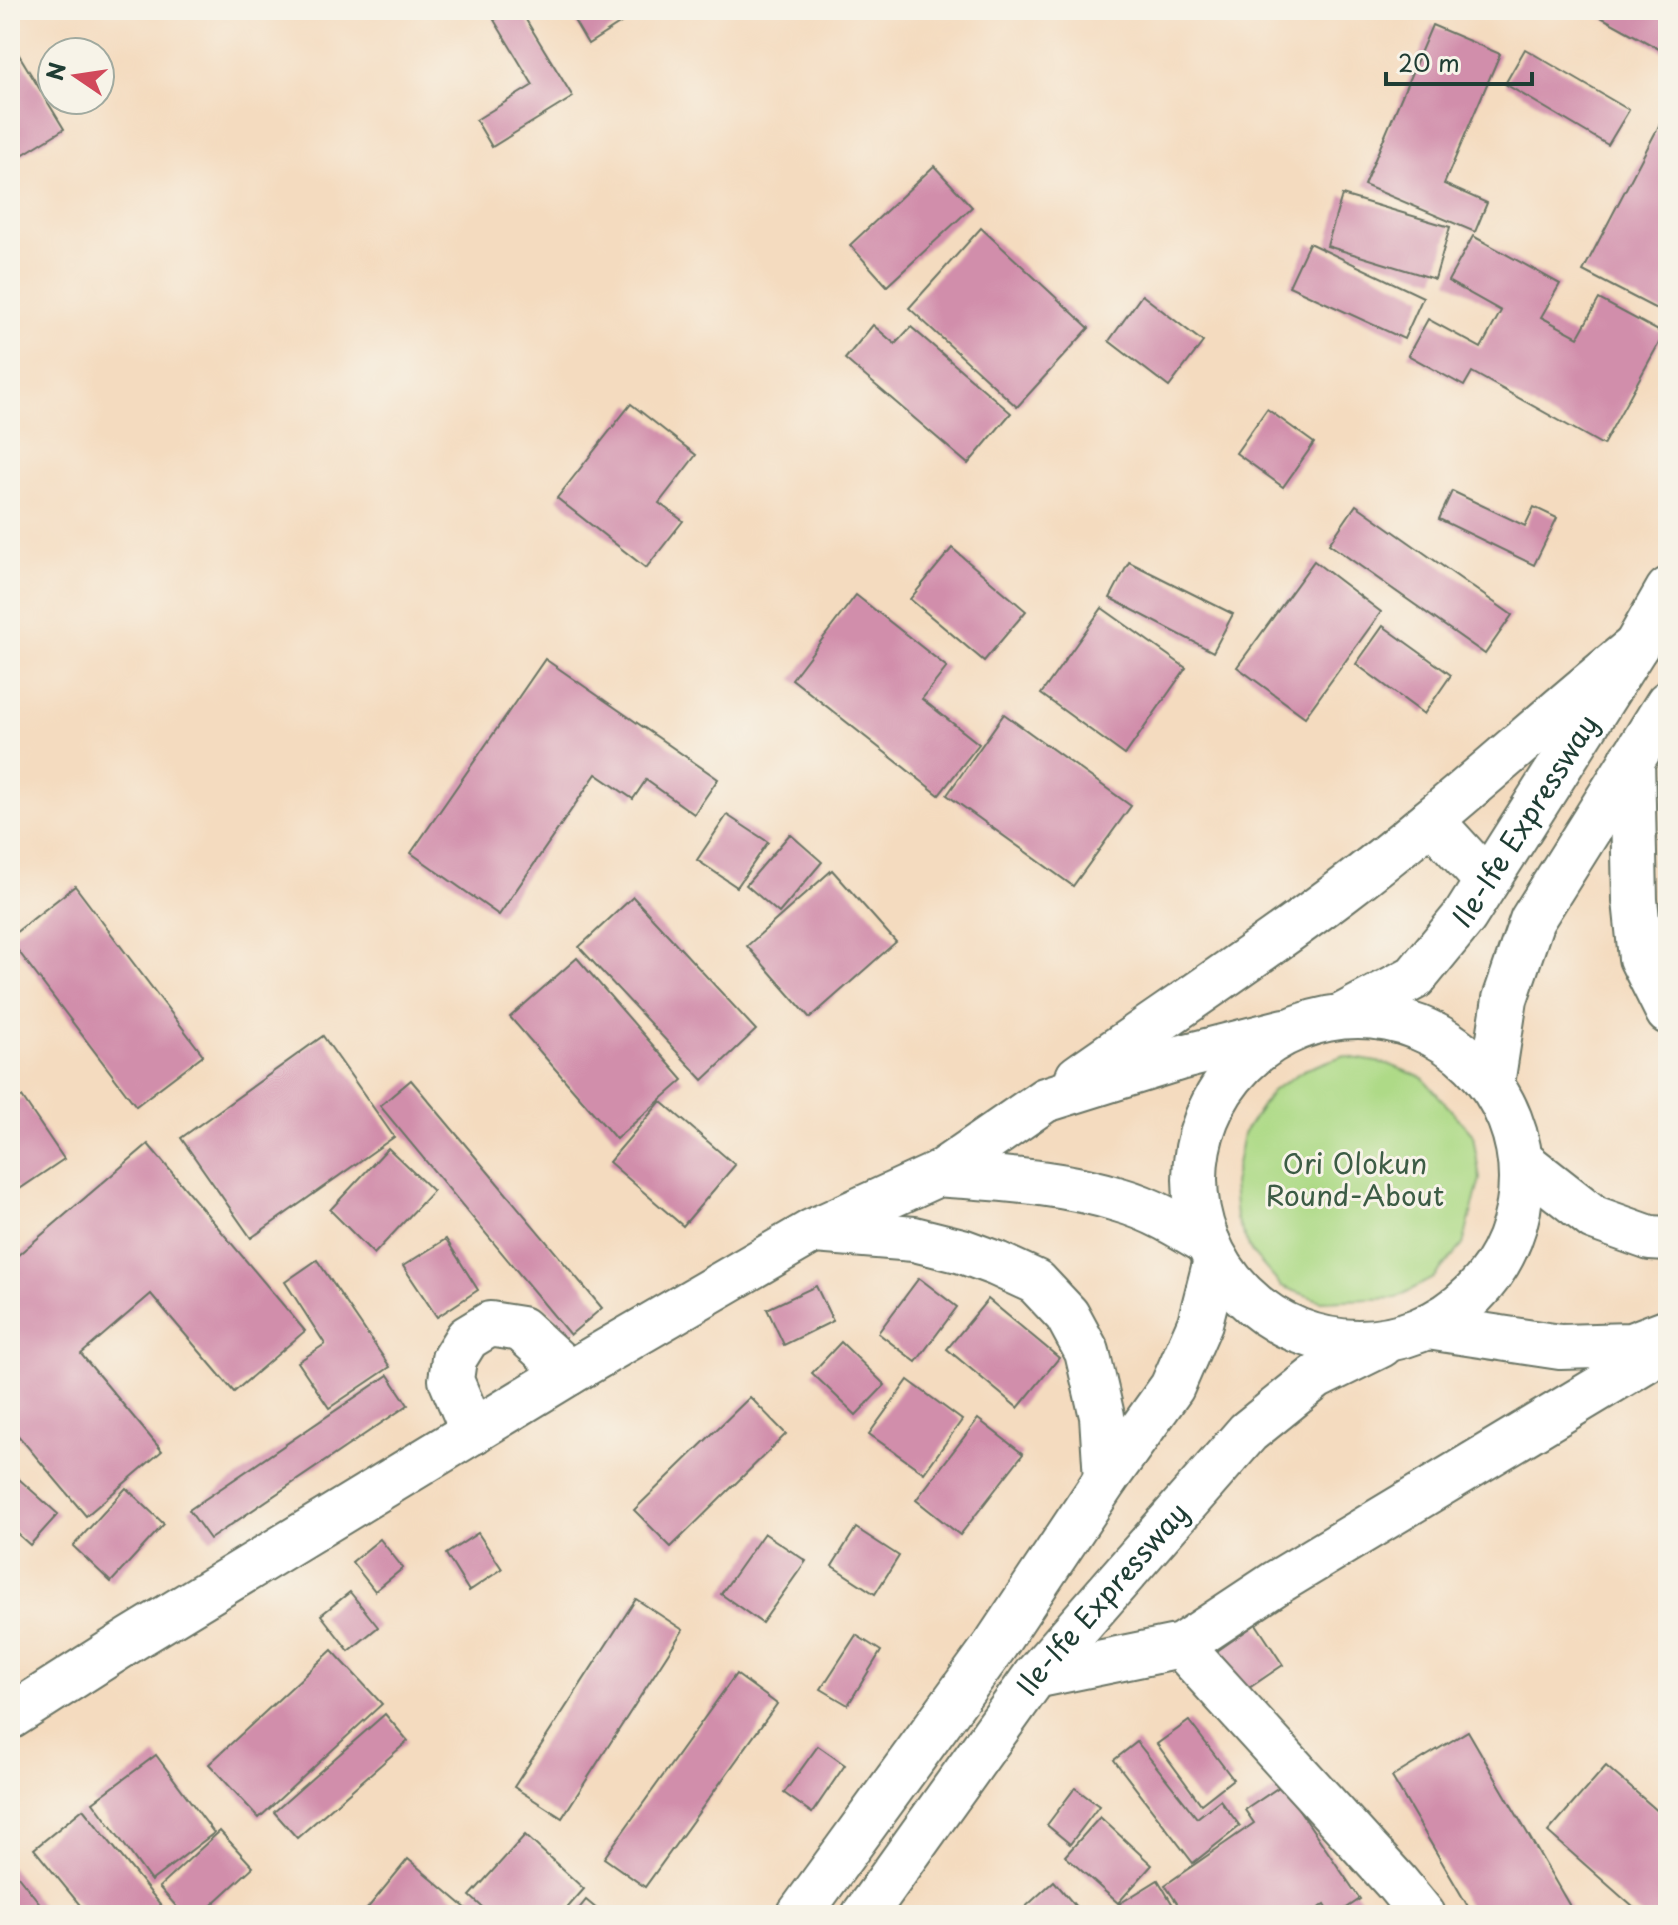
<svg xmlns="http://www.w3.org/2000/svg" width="1678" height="1925" font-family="'Playpen Sans',sans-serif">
	<rect width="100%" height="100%" fill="#f7f3e8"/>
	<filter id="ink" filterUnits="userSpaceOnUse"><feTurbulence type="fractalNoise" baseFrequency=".0125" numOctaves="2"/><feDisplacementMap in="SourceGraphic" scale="16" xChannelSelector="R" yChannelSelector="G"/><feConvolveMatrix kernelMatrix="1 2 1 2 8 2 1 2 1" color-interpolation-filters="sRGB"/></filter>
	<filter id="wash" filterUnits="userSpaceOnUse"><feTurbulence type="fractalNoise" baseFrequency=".006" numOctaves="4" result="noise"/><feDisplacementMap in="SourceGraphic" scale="32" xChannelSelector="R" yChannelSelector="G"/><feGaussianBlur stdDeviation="1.8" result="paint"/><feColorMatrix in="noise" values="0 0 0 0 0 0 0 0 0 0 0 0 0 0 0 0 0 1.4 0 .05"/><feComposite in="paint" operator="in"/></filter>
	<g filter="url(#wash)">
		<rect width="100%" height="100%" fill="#f4dbbf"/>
		<path fill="#aeda87" stroke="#668c5e" stroke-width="2" d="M 1342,1056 L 1388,1064 L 1423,1078 L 1473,1135 L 1480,1179 L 1463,1245 L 1433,1278 L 1396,1298 L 1321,1301 L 1281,1286 L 1252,1253 L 1236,1219 L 1233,1184 L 1243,1134 L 1272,1091 L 1304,1070 Z"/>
		<g id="blocks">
			<g fill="#d18eab">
				<path d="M 513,10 L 520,10 L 573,97 L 492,147 L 476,120 L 533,85 L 494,20 Z"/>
				<path d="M 568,10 L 641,10 L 588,44 Z"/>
				<path d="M 1588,10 L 1668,10 L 1668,54 Z"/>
				<path d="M 1432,25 L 1500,54 L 1444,184 L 1487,203 L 1475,232 L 1364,185 Z"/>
				<path d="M 10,40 L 64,129 L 14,160 L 10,154 Z"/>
				<path d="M 1525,49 L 1629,110 L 1608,145 L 1505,84 Z"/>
				<path d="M 1664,116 L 1668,118 L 1668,315 L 1583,271 Z"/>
				<path d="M 934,166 L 972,207 L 887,286 L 850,245 Z"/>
				<path d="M 1342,195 L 1450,227 L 1435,279 L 1327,246 Z"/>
				<path d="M 981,228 L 1089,328 L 1017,407 L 909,308 Z"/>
				<path d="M 1473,236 L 1560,284 L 1541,317 L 1578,337 L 1599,299 L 1664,334 L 1603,445 L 1472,372 L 1464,386 L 1408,355 L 1428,319 L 1481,348 L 1501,311 L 1448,281 Z"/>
				<path d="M 1309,243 L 1423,297 L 1404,339 L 1289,286 Z"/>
				<path d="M 1142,295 L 1203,342 L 1169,387 L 1109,341 Z"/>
				<path d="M 873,325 L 895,344 L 911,327 L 1011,413 L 968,464 L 845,359 Z"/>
				<path d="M 631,404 L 696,455 L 659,503 L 683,521 L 646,568 L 557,498 Z"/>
				<path d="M 1267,409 L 1314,443 L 1283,487 L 1236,453 Z"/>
				<path d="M 1452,491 L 1525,526 L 1534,507 L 1557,518 L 1534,565 L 1439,519 Z"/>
				<path d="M 1356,505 L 1512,615 L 1485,654 L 1329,544 Z"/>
				<path d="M 952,548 L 1026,611 L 984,661 L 910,599 Z"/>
				<path d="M 1314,561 L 1381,612 L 1305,717 L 1237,667 Z"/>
				<path d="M 1129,562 L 1233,614 L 1213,652 L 1110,598 Z"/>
				<path d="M 856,595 L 947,667 L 922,699 L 979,744 L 939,795 L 792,679 Z"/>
				<path d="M 1102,608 L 1186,668 L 1125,755 L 1041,694 Z"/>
				<path d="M 1383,626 L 1451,675 L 1424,714 L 1356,664 Z"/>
				<path d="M 545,659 L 718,779 L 694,814 L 646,780 L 633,799 L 596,774 L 499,915 L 411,853 Z"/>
				<path d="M 1004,714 L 1131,806 L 1073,886 L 947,795 Z"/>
				<path d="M 727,815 L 768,842 L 737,887 L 697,860 Z"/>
				<path d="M 790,834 L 822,862 L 779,913 L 746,885 Z"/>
				<path d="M 832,870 L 896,942 L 810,1018 L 747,946 Z"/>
				<path d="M 75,886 L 203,1055 L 136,1106 L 10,940 L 10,937 Z"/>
				<path d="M 633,897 L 756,1030 L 703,1080 L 579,947 Z"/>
				<path d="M 577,958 L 683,1080 L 616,1139 L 510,1017 Z"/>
				<path d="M 323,1036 L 394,1137 L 251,1238 L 181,1138 Z"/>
				<path d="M 411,1080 L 602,1308 L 570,1335 L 380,1106 Z"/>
				<path d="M 22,1097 L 64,1159 L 18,1190 L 10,1177 L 10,1105 Z"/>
				<path d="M 661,1101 L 735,1165 L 683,1226 L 609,1162 Z"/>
				<path d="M 148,1144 L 305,1331 L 234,1392 L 151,1294 L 81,1354 L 162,1451 L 86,1516 L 10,1426 L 10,1262 Z"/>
				<path d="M 388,1148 L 433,1191 L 374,1254 L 330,1210 Z"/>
				<path d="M 446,1239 L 478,1290 L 437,1317 L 403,1266 Z"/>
				<path d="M 317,1260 L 390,1367 L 329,1408 L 298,1362 L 325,1344 L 285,1282 Z"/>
				<path d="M 919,1278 L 957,1307 L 916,1362 L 878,1333 Z"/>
				<path d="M 816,1286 L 833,1321 L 784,1345 L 767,1309 Z"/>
				<path d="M 988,1299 L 1059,1358 L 1018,1408 L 947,1349 Z"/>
				<path d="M 841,1342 L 885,1385 L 856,1415 L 812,1373 Z"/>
				<path d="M 388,1375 L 408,1405 L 210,1539 L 189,1510 Z"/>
				<path d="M 908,1380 L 962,1420 L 924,1473 L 869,1434 Z"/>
				<path d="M 750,1397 L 786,1434 L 671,1547 L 634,1510 Z"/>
				<path d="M 978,1419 L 1023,1454 L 960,1535 L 916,1500 Z"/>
				<path d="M 10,1471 L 58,1514 L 30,1545 L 10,1527 Z"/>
				<path d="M 126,1488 L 164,1524 L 111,1582 L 73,1546 Z"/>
				<path d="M 856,1528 L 899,1556 L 875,1594 L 832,1566 Z"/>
				<path d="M 478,1533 L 502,1569 L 469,1591 L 446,1554 Z"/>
				<path d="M 764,1533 L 806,1561 L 762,1623 L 721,1594 Z"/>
				<path d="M 380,1539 L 403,1568 L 375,1591 L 352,1562 Z"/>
				<path d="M 350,1592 L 378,1627 L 349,1651 L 321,1615 Z"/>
				<path d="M 636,1599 L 683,1630 L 562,1818 L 514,1787 Z"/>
				<path d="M 1256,1624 L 1283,1665 L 1237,1696 L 1210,1656 Z"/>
				<path d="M 856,1635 L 881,1651 L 848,1705 L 821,1689 Z"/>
				<path d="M 332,1650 L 382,1704 L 259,1818 L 209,1764 Z"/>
				<path d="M 736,1674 L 777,1704 L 645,1887 L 604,1858 Z"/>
				<path d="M 385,1714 L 408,1741 L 297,1838 L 274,1812 Z"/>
				<path d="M 1189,1721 L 1233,1779 L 1201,1804 L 1157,1744 Z"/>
				<path d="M 1468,1731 L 1575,1915 L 1473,1915 L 1392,1777 Z"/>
				<path d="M 1137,1742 L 1197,1818 L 1220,1800 L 1240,1826 L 1193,1863 L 1114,1760 Z"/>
				<path d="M 818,1746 L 845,1765 L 812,1813 L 784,1793 Z"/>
				<path d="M 156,1755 L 214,1833 L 151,1881 L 93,1802 Z"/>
				<path d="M 1606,1766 L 1668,1820 L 1668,1915 L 1642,1915 L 1548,1832 Z"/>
				<path d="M 1282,1785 L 1360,1899 L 1336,1915 L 1332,1915 L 1325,1904 L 1310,1915 L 1185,1915 L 1165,1885 L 1254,1823 L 1245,1810 Z"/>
				<path d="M 1075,1788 L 1099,1806 L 1070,1844 L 1047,1825 Z"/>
				<path d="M 83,1809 L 169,1915 L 88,1915 L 34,1849 Z"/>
				<path d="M 1100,1817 L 1152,1865 L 1118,1903 L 1065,1856 Z"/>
				<path d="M 220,1831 L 253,1867 L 201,1915 L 184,1915 L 159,1887 Z"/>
				<path d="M 525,1835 L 584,1889 L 561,1915 L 491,1915 L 470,1896 Z"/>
				<path d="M 408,1859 L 474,1915 L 362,1915 Z"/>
				<path d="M 10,1866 L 49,1915 L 10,1915 Z"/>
				<path d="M 1158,1880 L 1179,1915 L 1126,1915 L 1119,1904 Z"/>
				<path d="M 1054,1881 L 1083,1915 L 1026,1915 L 1022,1910 Z"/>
				<path d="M 586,1900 L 604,1915 L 574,1915 Z"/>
			</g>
		</g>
	</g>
	<g filter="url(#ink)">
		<use href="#blocks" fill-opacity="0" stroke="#6a7465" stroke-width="2"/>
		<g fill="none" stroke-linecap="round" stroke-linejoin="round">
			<g stroke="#6a7465" stroke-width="48">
				<g id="minor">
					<path d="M 473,1432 L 451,1380 L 454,1359 L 467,1338 L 490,1324 L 521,1329 L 569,1373"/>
					<path d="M 1181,1646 L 1396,1882 L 1423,1915"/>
				</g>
			</g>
			<g stroke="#6a7465" stroke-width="48">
				<g id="major">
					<path d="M 1632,759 L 1635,900 L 1641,958 L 1668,1012"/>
					<path d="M 1431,820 L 1487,881"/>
					<path id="s1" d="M 1344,1015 L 1415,977 L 1465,916 L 1636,646 L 1668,590"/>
					<circle cx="1358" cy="1179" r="163"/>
					<path d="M 1078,1077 C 1166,1015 1256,956 1342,891 C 1444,814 1537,726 1636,646"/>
					<path d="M 1492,1084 L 1505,999 L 1532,920 L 1668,703"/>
					<path d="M 1520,1160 L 1594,1218 L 1650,1238 L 1668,1239"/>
					<path d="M 938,1174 C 999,1179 1061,1181 1120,1200 C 1152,1209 1180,1226 1208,1243"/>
					<path d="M 815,1231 L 914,1239 L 962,1251 L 997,1264 L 1036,1282 L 1067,1315 L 1087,1352 L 1102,1416 L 1106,1479"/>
					<path d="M 1428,1327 L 1560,1347 L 1631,1345 L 1668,1331"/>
					<path d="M 1035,1676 L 1181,1646 L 1276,1583 L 1668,1347"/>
					<path d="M 10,1717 L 132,1639 L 569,1373 L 813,1231 L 938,1174 L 1045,1100 L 1179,1058 L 1285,1031"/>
					<path d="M 799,1915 L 996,1644 L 1106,1479 L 1172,1387 L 1200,1323 L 1216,1260"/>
					<path id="s2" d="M 864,1915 L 1035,1676 L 1248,1432 L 1316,1377 L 1381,1345"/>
				</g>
			</g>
			<use href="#minor" stroke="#fff" stroke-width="44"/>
			<use href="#major" stroke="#fff" stroke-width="44"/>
		</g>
	</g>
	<g text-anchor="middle" stroke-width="6" stroke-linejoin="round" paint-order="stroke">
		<g font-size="28" fill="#1f3d34" stroke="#f7f3e8">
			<text dy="10" stroke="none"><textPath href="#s1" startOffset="272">Ile-Ife Expressway</textPath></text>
			<text dy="10" stroke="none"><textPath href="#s2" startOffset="396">Ile-Ife Expressway</textPath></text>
		</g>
		<g font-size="28" fill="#3c5c45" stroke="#f7f3e8">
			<text x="1355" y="1174">Ori Olokun<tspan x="1355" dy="32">Round-About</tspan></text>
		</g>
	</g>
	<rect width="1678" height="1925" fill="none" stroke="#f7f3e8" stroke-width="40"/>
	<g transform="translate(76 76) rotate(283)"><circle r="38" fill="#f7f3e8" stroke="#a1aaa0" stroke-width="2"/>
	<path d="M0-6L14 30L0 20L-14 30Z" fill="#d1495b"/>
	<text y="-12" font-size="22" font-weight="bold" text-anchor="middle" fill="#1f3d34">N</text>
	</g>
	<path d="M1386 72v12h146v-12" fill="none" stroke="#1f3d34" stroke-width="4"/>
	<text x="1398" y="72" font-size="24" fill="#1f3d34" stroke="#f7f3e8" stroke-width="6" paint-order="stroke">20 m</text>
</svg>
